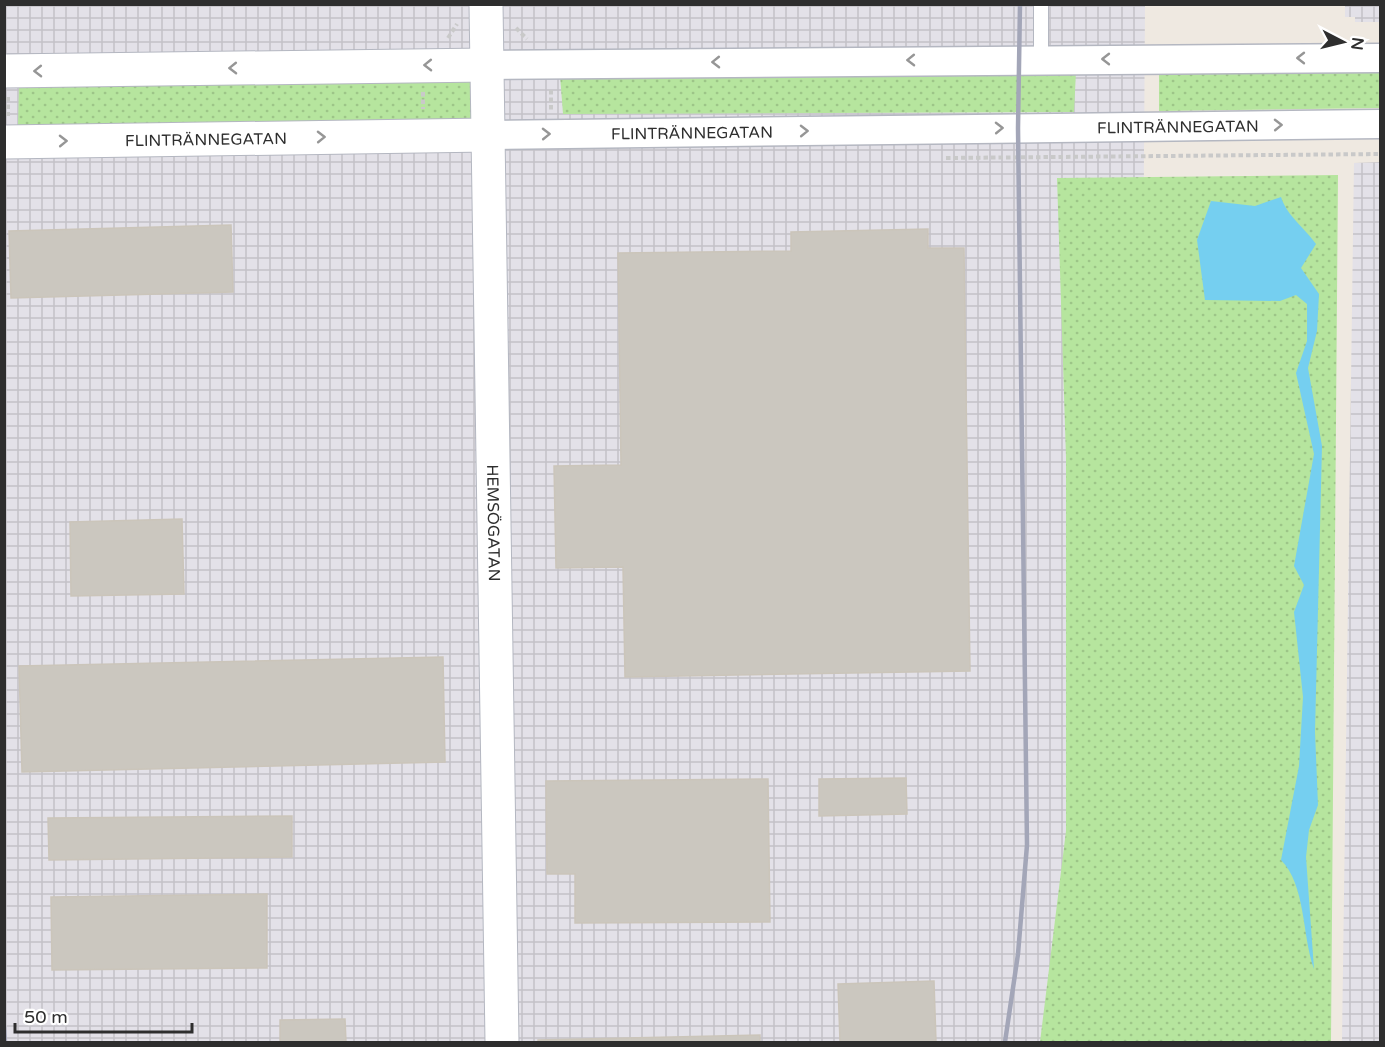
<svg xmlns="http://www.w3.org/2000/svg" width="1385" height="1047" font-family="'Varela Round',sans-serif">
	<defs>
		<pattern id="industrial-grid" width="8" height="8" patternUnits="userSpaceOnUse" patternTransform="scale(1.5)"><rect width="8" height="8" fill="#e3e1e8"/><path d="M0 4h8M4 0v8" fill="none" stroke="#c3c1c7"/></pattern>
		<pattern id="grass-dots" width="8" height="8" patternUnits="userSpaceOnUse" patternTransform="scale(1.5)"><rect width="8" height="8" fill="#b6e59e"/><path d="M2 2h.1M6 6h.1" fill="none" stroke="#9dc588" stroke-width="1.8" stroke-linecap="round"/></pattern>
	</defs>
	<rect width="100%" height="100%" fill="#efe9e1"/>
	<g fill="url(#industrial-grid)">
		<path d="M 5,5 L 1145,5 L 1138,1042 L 5,1042 Z"/>
		<path d="M 1345,5 L 1380,5 L 1380,22 L 1355,22 L 1355,17 L 1345,17 Z"/>
		<path d="M 1380,162 L 1380,1042 L 1342,1042 L 1354,163 Z"/>
	</g>
	<g fill="url(#grass-dots)">
		<path d="M 1076,71 L 1074,112 L 563,114 L 560,75 Z"/>
		<path d="M 1159,71 L 1380,72 L 1380,108 L 1159,111 Z"/>
		<path d="M 474,78 L 473,119 L 18,127 L 19,84 Z"/>
		<path d="M 1338,175 L 1331,1042 L 1040,1042 L 1066,831 L 1066,457 L 1057,178 Z"/>
	</g>
	<path fill="#75cff0" d="M 1281,197 C 1287,216 1304,227 1316,244 L 1301,268 L 1319,294 L 1317,331 L 1308,368 L 1322,446 L 1315,732 L 1318,805 L 1309,830 L 1306,857 L 1314,969 C 1302,936 1306,885 1281,860 L 1299,766 L 1303,697 L 1294,612 L 1304,585 L 1294,566 L 1314,454 L 1296,373 L 1307,341 L 1307,304 L 1296,295 L 1280,301 L 1205,300 L 1197,240 L 1211,201 L 1255,206 Z"/>
	<g fill="#cbc7bf" stroke="#cbc5ba" stroke-width="1.5">
		<path d="M 231,225 L 233,292 L 11,298 L 9,231 Z"/>
		<path d="M 928,229 L 928,248 L 964,248 L 970,671 L 625,677 L 623,567 L 556,568 L 554,466 L 621,465 L 618,253 L 791,251 L 791,232 Z"/>
		<path d="M 182,519 L 184,594 L 71,596 L 70,522 Z"/>
		<path d="M 443,657 L 445,762 L 22,772 L 19,666 Z"/>
		<path d="M 906,778 L 907,814 L 819,816 L 819,779 Z"/>
		<path d="M 768,779 L 770,922 L 575,923 L 575,874 L 547,874 L 546,781 Z"/>
		<path d="M 292,816 L 292,857 L 49,860 L 48,818 Z"/>
		<path d="M 267,894 L 267,968 L 52,970 L 51,897 Z"/>
		<path d="M 934,981 L 936,1042 L 840,1042 L 838,984 Z"/>
		<path d="M 345,1019 L 346,1042 L 280,1042 L 280,1020 Z"/>
		<path d="M 760,1035 L 760,1042 L 538,1042 L 538,1040 Z"/>
	</g>
	<g fill="none" stroke-linecap="round" stroke-linejoin="round">
		<g stroke="#b4b7c1" stroke-width="16">
			<path id="service" d="M 1041,4 L 1041,60"/>
		</g>
		<g stroke="#b4b7c1" stroke-width="31">
			<g id="minor">
				<path d="M 487,65 L 1380,58"/>
				<path id="s1" d="M 488,135 L 1380,124"/>
			</g>
		</g>
		<g stroke="#b4b7c1" stroke-width="35">
			<g id="tertiary">
				<path id="s2" d="M 486,4 L 502,1042"/>
				<path d="M 4,71 L 487,65"/>
				<path id="s3" d="M 4,142 L 488,135"/>
			</g>
		</g>
		<g stroke="#c9c9c9" stroke-width="4" stroke-dasharray="4.5 3" stroke-linecap="butt">
			<path d="M 516,28 L 527,39"/>
			<path d="M 448,38 L 457,24"/>
			<path d="M 551,90 L 551,110"/>
			<path d="M 423,92 L 423,109"/>
			<path d="M 8,97 L 8,116"/>
			<path d="M 946,158 L 1380,154"/>
		</g>
		<use href="#service" stroke="#fff" stroke-width="14"/>
		<use href="#minor" stroke="#fff" stroke-width="28"/>
		<use href="#tertiary" stroke="#fff" stroke-width="33"/>
		<g stroke="#a3a6b8" stroke-width="4.5">
			<path d="M 4,1027 L 5,1042"/>
			<path d="M 1005,1042 L 1018,954 L 1027,845 L 1018,128 L 1020,4"/>
		</g>
	</g>
	<defs><path id="oneway-chevron" d="M-2-3.5L2.5 0L-2 3.5" fill="none" stroke-width="1.6" stroke-linecap="round" stroke-linejoin="round" transform="scale(1.5)"/></defs>
	<g stroke="#969696">
		<use href="#oneway-chevron" transform="translate(1301 58) rotate(180)"/>
		<use href="#oneway-chevron" transform="translate(1106 59) rotate(180)"/>
		<use href="#oneway-chevron" transform="translate(911 60) rotate(179)"/>
		<use href="#oneway-chevron" transform="translate(716 62) rotate(179)"/>
		<use href="#oneway-chevron" transform="translate(428 65) rotate(179)"/>
		<use href="#oneway-chevron" transform="translate(233 68) rotate(179)"/>
		<use href="#oneway-chevron" transform="translate(38 71) rotate(179)"/>
		<use href="#oneway-chevron" transform="translate(1278 125) rotate(-1)"/>
		<use href="#oneway-chevron" transform="translate(999 128) rotate(-1)"/>
		<use href="#oneway-chevron" transform="translate(804 131) rotate(-1)"/>
		<use href="#oneway-chevron" transform="translate(546 134) rotate(-1)"/>
		<use href="#oneway-chevron" transform="translate(321 137) rotate(-1)"/>
		<use href="#oneway-chevron" transform="translate(63 141) rotate(-1)"/>
	</g>
	<g text-anchor="middle" stroke-width="6" stroke-linejoin="round" paint-order="stroke">
		<g font-size="16" fill="#2e2e2e" stroke="#fff">
			<text dy="6" stroke="none"><textPath href="#s1" startOffset="690">FLINTRÄNNEGATAN</textPath></text>
			<text dy="6" stroke="none"><textPath href="#s1" startOffset="204">FLINTRÄNNEGATAN</textPath></text>
			<text dy="6" stroke="none"><textPath href="#s3" startOffset="202">FLINTRÄNNEGATAN</textPath></text>
			<text dy="6" stroke="none"><textPath href="#s2" startOffset="519">HEMSÖGATAN</textPath></text>
		</g>
	</g>
	<rect width="1385" height="1047" fill="none" stroke="#2e2e2e" stroke-width="12"/>
	<g transform="translate(1343 42) rotate(97)" stroke="#ffffff" stroke-width="4.5" paint-order="stroke">
	<path d="M0-4.5L10 22L0 15L-10 22Z" fill="#2e2e2e"/>
	<text y="-9" font-size="16" font-weight="bold" text-anchor="middle" fill="#2e2e2e">N</text>
	</g>
	<path d="M15 1023v9h177v-9" fill="none" stroke="#2e2e2e" stroke-width="3"/>
	<text x="24" y="1023" font-size="18" fill="#2e2e2e" stroke="#ffffff" stroke-width="4.5" paint-order="stroke">50 m</text>
</svg>
